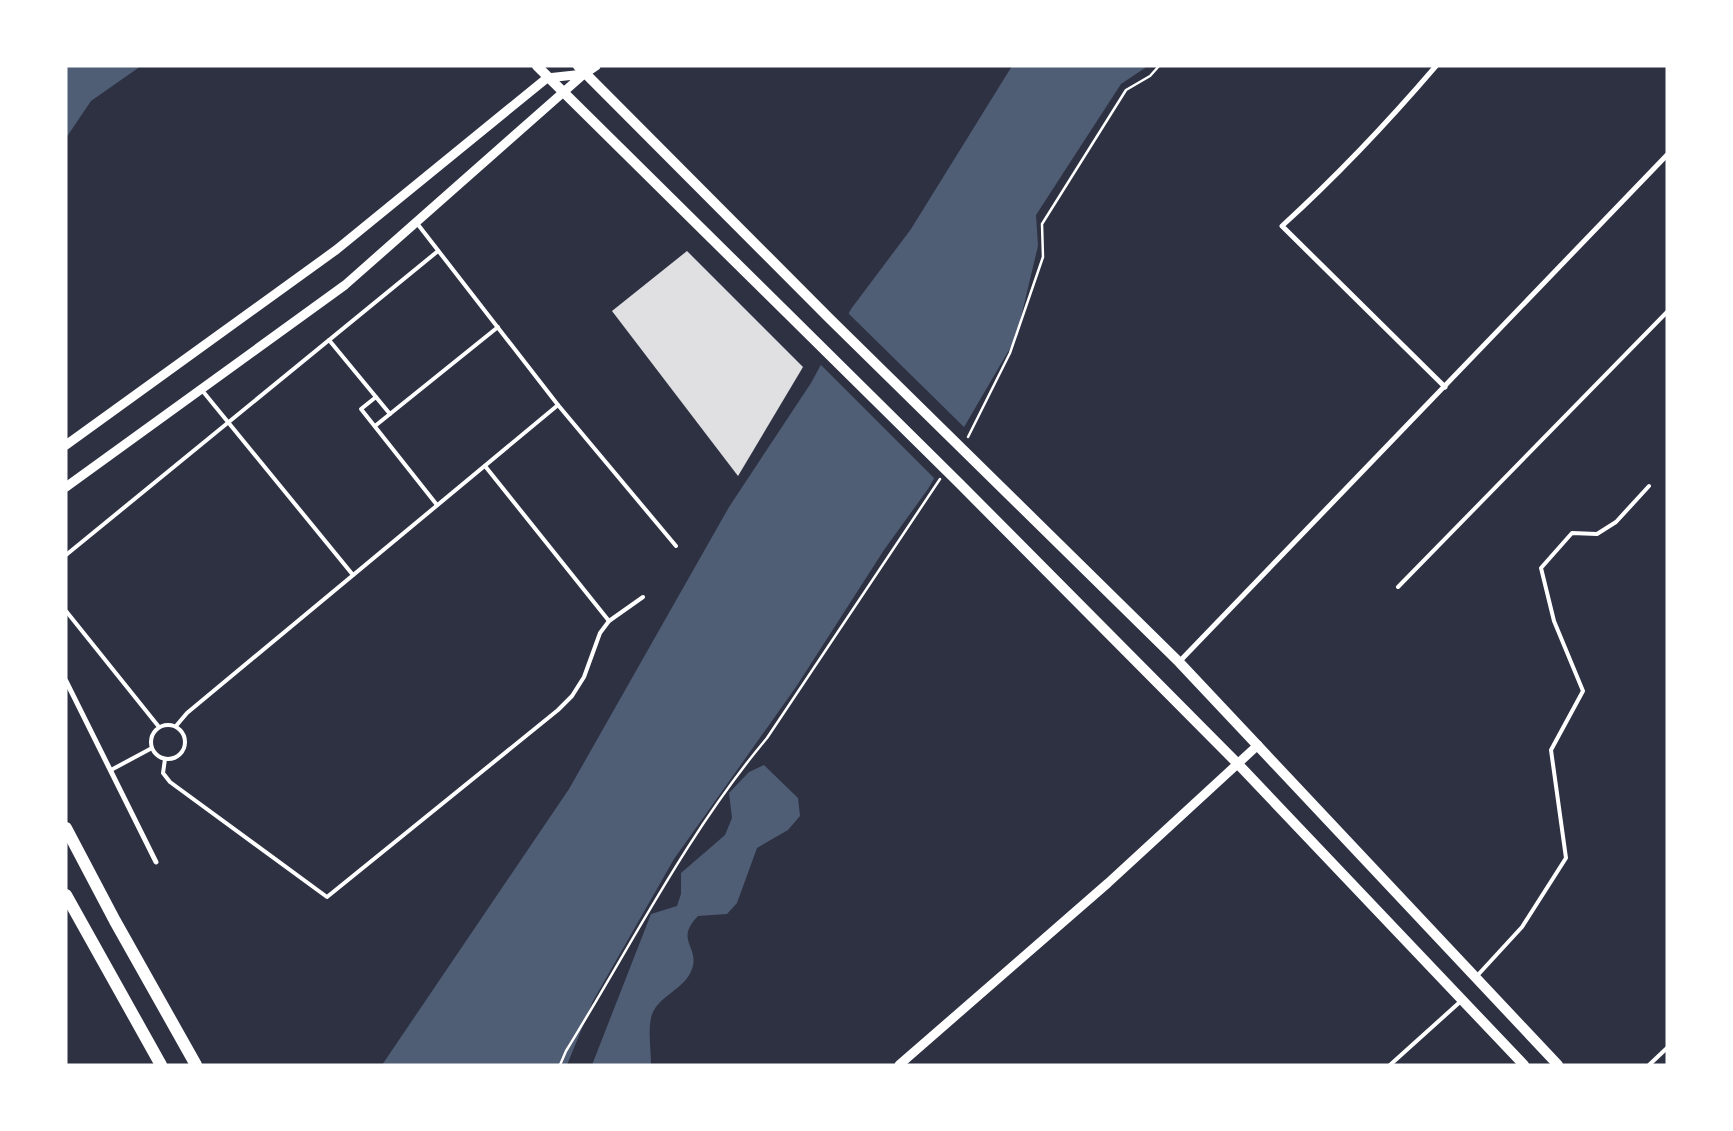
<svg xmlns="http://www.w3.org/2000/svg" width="1733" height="1131" font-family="Commissioner,sans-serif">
	<rect width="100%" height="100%" fill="#2d3142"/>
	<g fill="#4f5d75">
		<path d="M 66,66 L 141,66 L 91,101 L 66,138 Z"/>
		<path d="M 1012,66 L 1148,66 L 1121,84 L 1036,215 L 1038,246 L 1016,338 L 928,489 L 884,550 L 796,687 L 674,859 L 593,1001 L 567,1065 L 382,1065 L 569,789 L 729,507 L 811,383 L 851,309 L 911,229 Z"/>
		<path d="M 764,765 L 798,798 L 800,816 L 788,830 L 757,848 L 737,903 L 727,914 L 698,916 C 674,941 700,946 692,969 C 685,990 656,996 651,1018 C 648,1033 651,1050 651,1065 L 592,1065 L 651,914 L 677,906 L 681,894 L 681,873 L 725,835 L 732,818 L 729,793 L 749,772 Z"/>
	</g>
	<path fill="#2d3142" d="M 847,312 L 966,429 L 936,480 L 819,363 Z"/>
	<path fill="#e0e0e3" d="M 687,251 L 803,367 L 738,476 L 612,311 Z"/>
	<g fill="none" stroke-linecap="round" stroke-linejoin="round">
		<g stroke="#fff" stroke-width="2.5">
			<path d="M 968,437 L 1010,353 L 1043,257 L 1042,224 L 1126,90 L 1150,76 L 1159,66"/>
			<path d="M 560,1065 L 566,1051 C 631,946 687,833 767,738 L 940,479"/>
		</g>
		<g stroke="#fff" stroke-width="4">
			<path d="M 416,222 L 558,405 L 676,546"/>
			<path d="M 329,340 L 390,414"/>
			<path d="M 201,389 L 353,575"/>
			<path d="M 376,397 L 361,409 L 437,505"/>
			<path d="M 375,426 L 498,327"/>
			<path d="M 485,466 L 609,621"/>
			<path d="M 66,555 L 438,251"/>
			<path d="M 1398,587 L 1667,312"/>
			<path d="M 66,611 L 159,727"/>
			<circle cx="168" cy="742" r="17"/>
			<path d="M 176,726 L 187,713 L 558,405"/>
			<path d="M 165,759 L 163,773 L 170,782 L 327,897 L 558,710 L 572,696 L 584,677 L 600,633 L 609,621 L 643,597"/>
			<path d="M 111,770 L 152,748"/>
			<path d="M 1476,977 L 1522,927 L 1566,858 L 1551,750 L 1583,691 L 1554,621 L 1541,568 L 1572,533 L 1597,534 L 1616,522 L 1649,486"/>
			<path d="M 1390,1065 L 1461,1001"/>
			<path d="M 1649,1065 L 1667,1048"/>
		</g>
		<g stroke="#fff" stroke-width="5">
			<path d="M 1436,66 C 1388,122 1337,176 1282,226 L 1445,387"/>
			<path d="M 1179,662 L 1667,155"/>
			<path d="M 66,681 L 156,862"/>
		</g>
		<g stroke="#fff" stroke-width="9">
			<path d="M 66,445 L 336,250 L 547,78 L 584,74 L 596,66"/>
			<path d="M 66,487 L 345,285 L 584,74"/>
			<path d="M 899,1065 L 1108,883 L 1258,745"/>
		</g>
		<g stroke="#fff" stroke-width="10">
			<path d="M 537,66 L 959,483 L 1238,764 L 1524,1065"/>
			<path d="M 578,66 L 830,319 L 1179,662 L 1558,1065"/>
		</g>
		<g stroke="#fff" stroke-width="12">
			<path d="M 66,828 L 115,921 L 196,1065"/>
			<path d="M 66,895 L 161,1065"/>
		</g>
	</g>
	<rect width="1733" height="1131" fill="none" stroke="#ffffff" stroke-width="135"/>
</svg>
